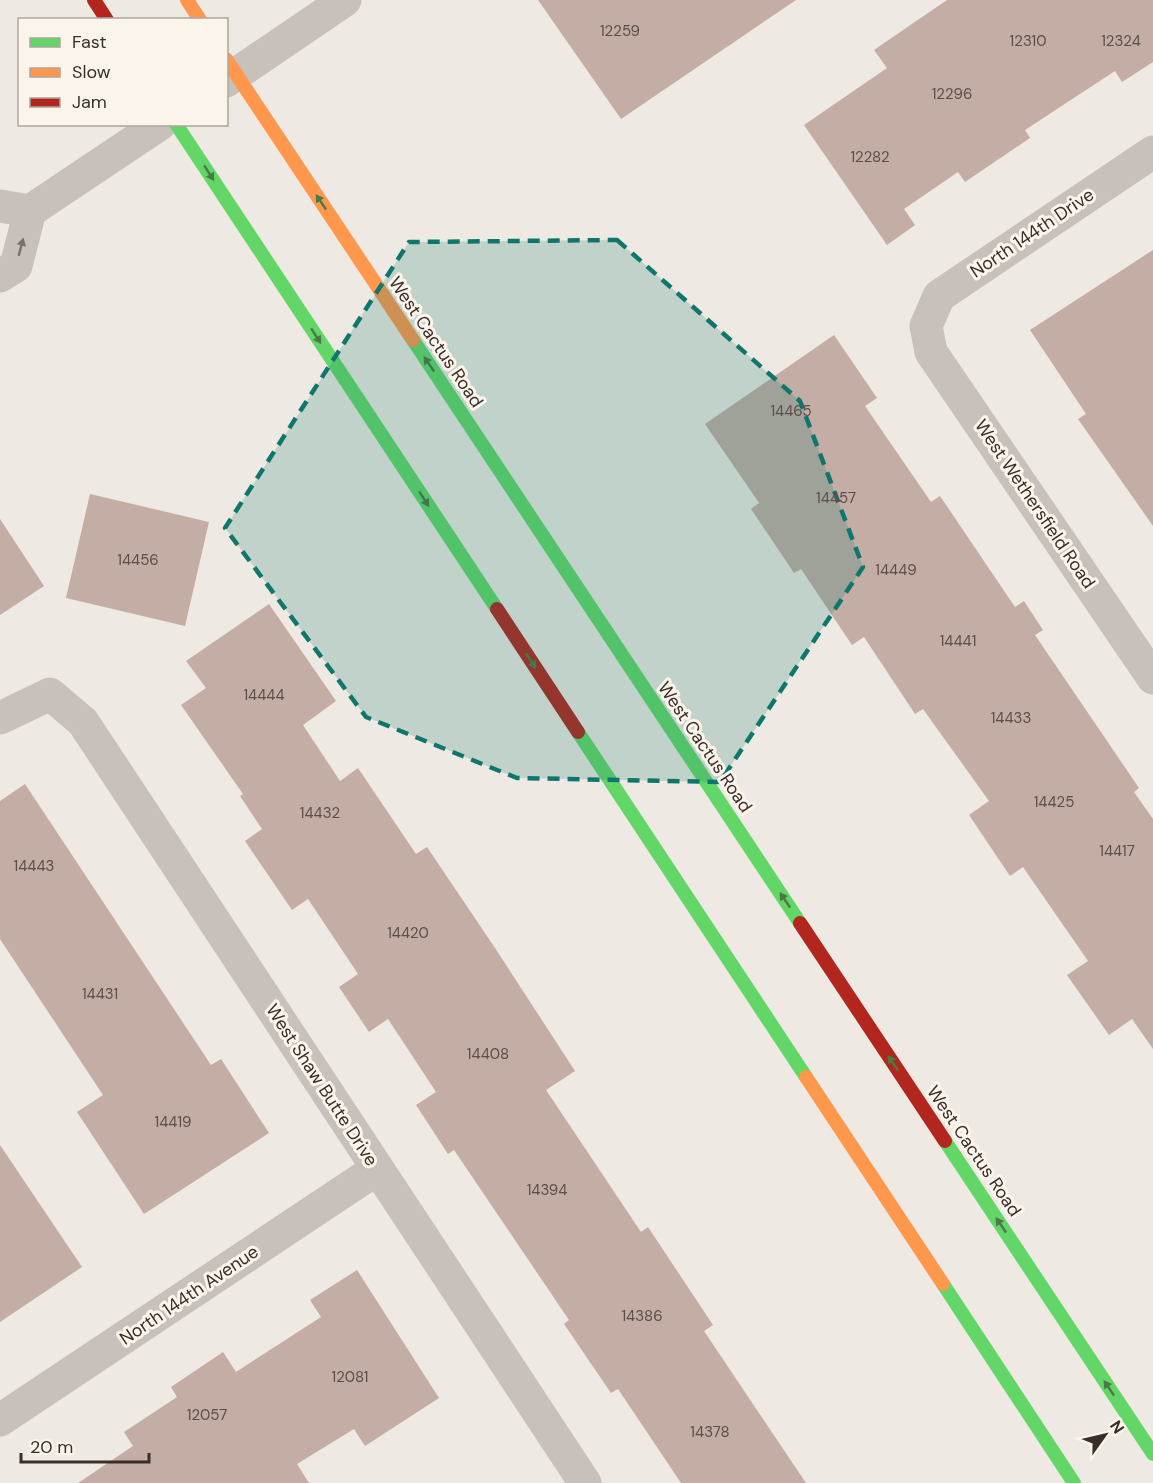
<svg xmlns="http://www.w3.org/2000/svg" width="1153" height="1483" font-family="'DM Sans',sans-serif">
	<rect width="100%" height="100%" fill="#eee9e3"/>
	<g fill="#c3ada4">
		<path d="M 538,0 L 796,0 L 621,119 Z"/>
		<path d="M 947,0 L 1153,0 L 1153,62 L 1122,82 L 1115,71 L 1025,130 L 1030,138 L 965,182 L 958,172 L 904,209 L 915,225 L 887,245 L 804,125 L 887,68 L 874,50 Z"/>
		<path d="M 1153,250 L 1153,526 L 1078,419 L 1086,414 L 1030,330 Z"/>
		<path d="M 834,335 L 877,398 L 865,406 L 931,502 L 940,496 L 1015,607 L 1024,601 L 1043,630 L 1035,635 L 1139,788 L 1134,792 L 1153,819 L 1153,1049 L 1132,1019 L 1109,1035 L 1067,975 L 1088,961 L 1023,867 L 1010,876 L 969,815 L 989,801 L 923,709 L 915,714 L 864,637 L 852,645 L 801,569 L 794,573 L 751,509 L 759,503 L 705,424 Z"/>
		<path d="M 90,494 L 209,522 L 185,626 L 66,598 Z"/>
		<path d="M 0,519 L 44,586 L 0,615 Z"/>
		<path d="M 269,604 L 336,701 L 303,725 L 340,781 L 358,768 L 416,854 L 427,847 L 495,948 L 575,1071 L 546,1090 L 641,1232 L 648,1227 L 713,1325 L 704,1331 L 806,1483 L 681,1483 L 618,1389 L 611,1393 L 564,1324 L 569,1320 L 454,1150 L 448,1154 L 416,1105 L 436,1092 L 388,1019 L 369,1032 L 339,987 L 358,974 L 308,899 L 292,910 L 245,841 L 262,829 L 240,796 L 243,794 L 181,705 L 206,688 L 186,661 Z"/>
		<path d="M 25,784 L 211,1065 L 221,1059 L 269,1133 L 144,1214 L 77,1112 L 103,1095 L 0,939 L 0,801 Z"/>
		<path d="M 0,1145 L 82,1267 L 0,1322 Z"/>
		<path d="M 357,1270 L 439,1398 L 365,1446 L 354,1429 L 297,1464 L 309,1483 L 78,1483 L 133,1446 L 124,1432 L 177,1397 L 171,1387 L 223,1352 L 236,1372 L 321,1317 L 310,1300 Z"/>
	</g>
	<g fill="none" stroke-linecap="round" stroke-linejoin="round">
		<g stroke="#c8c1bb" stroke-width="33">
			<path d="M 226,81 L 345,0"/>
			<path d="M 1153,152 L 939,296 L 926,326 L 931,352 L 1153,678"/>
			<path d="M 0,206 L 30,211"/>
			<path d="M 0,276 L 16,266 L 30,211 L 160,124"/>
			<path d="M 0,718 L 50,694 L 83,722 L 585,1483"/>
			<path d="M 0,1420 L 377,1169"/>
		</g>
		<g stroke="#63d668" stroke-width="14">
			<path d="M 176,124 L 497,609"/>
			<path d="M 413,340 L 800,923"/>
			<path d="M 578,732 L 806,1077"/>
			<path d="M 945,1141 L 1153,1454"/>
			<path d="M 943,1284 L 1074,1483"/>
		</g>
		<g stroke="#ff974d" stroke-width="14">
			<path d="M 187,0 L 200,20"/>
			<path d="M 226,59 L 413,340"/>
			<path d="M 806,1077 L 943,1284"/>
		</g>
		<g stroke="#b3261e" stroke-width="14">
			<path d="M 94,0 L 107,20"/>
			<path d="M 497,609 L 578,732"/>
			<path d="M 800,923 L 945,1141"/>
		</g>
	</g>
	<defs><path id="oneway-solid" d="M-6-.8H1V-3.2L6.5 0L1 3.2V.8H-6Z" transform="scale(1.5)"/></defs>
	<g fill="#4c7a45">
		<use href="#oneway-solid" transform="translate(209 173) rotate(57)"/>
		<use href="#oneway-solid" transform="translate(321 202) rotate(-124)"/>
		<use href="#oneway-solid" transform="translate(316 336) rotate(57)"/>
		<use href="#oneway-solid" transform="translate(429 364) rotate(-124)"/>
		<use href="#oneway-solid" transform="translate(424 499) rotate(57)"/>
		<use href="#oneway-solid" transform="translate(531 661) rotate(57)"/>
		<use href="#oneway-solid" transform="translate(785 900) rotate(-124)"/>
		<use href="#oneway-solid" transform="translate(893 1063) rotate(-124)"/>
		<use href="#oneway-solid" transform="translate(1001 1225) rotate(-124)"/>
		<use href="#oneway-solid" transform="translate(1109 1388) rotate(-124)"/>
	</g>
	<use fill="#79706b" href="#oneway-solid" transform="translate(21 247) rotate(-75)"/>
	<path fill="#0f766e" fill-opacity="0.2" stroke="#0f766e" stroke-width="4.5" stroke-dasharray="12 8" stroke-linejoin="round" d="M 617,240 L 800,401 L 863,567 L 720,782 L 517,778 L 366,717 L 225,528 L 409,242 Z"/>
	<g text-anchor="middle" stroke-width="6" stroke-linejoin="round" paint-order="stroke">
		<g font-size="15" fill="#5c4e48">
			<text x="620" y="36">12259</text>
			<text x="1028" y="46">12310</text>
			<text x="1121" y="46">12324</text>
			<text x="952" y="99">12296</text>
			<text x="870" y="162">12282</text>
			<text x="791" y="416">14465</text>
			<text x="836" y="503">14457</text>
			<text x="138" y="565">14456</text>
			<text x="896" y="575">14449</text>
			<text x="958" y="646">14441</text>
			<text x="264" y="700">14444</text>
			<text x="1011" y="723">14433</text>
			<text x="1054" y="807">14425</text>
			<text x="320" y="818">14432</text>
			<text x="1117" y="856">14417</text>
			<text x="34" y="871">14443</text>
			<text x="408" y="938">14420</text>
			<text x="100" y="999">14431</text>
			<text x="488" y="1059">14408</text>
			<text x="173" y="1127">14419</text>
			<text x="547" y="1195">14394</text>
			<text x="642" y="1321">14386</text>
			<text x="350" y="1382">12081</text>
			<text x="207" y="1420">12057</text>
			<text x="710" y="1437">14378</text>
		</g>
		<g font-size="18" fill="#392e29" stroke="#fbf4eb">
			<text transform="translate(1032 233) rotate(-34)" y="6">North 144th Drive</text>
			<text transform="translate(436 342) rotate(56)" y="6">West Cactus Road</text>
			<text transform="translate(1035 504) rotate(56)" y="6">West Wethersfield Road</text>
			<text transform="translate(705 747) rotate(56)" y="6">West Cactus Road</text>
			<text transform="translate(322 1085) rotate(57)" y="6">West Shaw Butte Drive</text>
			<text transform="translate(974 1151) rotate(56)" y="6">West Cactus Road</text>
			<text transform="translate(189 1295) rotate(-34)" y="6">North 144th Avenue</text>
		</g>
	</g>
	<rect x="18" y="18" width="210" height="108" fill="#fbf4eb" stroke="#ada59d" stroke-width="1.5"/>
	<rect x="30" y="38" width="30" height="9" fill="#63d668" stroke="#ada59d" stroke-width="1.5"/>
	<text x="72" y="48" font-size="18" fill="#392e29">Fast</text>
	<rect x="30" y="68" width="30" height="9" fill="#ff974d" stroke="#ada59d" stroke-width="1.5"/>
	<text x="72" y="78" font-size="18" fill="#392e29">Slow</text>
	<rect x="30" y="98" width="30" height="9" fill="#b3261e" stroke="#ada59d" stroke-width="1.5"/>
	<text x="72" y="108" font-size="18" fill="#392e29">Jam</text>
	<g transform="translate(1105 1435) rotate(56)" stroke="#fbf4eb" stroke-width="4.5" paint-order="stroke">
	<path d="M0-4.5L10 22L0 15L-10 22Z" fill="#392e29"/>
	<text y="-9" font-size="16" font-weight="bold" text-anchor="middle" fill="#392e29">N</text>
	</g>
	<path d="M21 1453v9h128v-9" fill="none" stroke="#392e29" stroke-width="3"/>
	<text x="30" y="1453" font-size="18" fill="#392e29" stroke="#fbf4eb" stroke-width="4.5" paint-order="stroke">20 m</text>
</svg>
